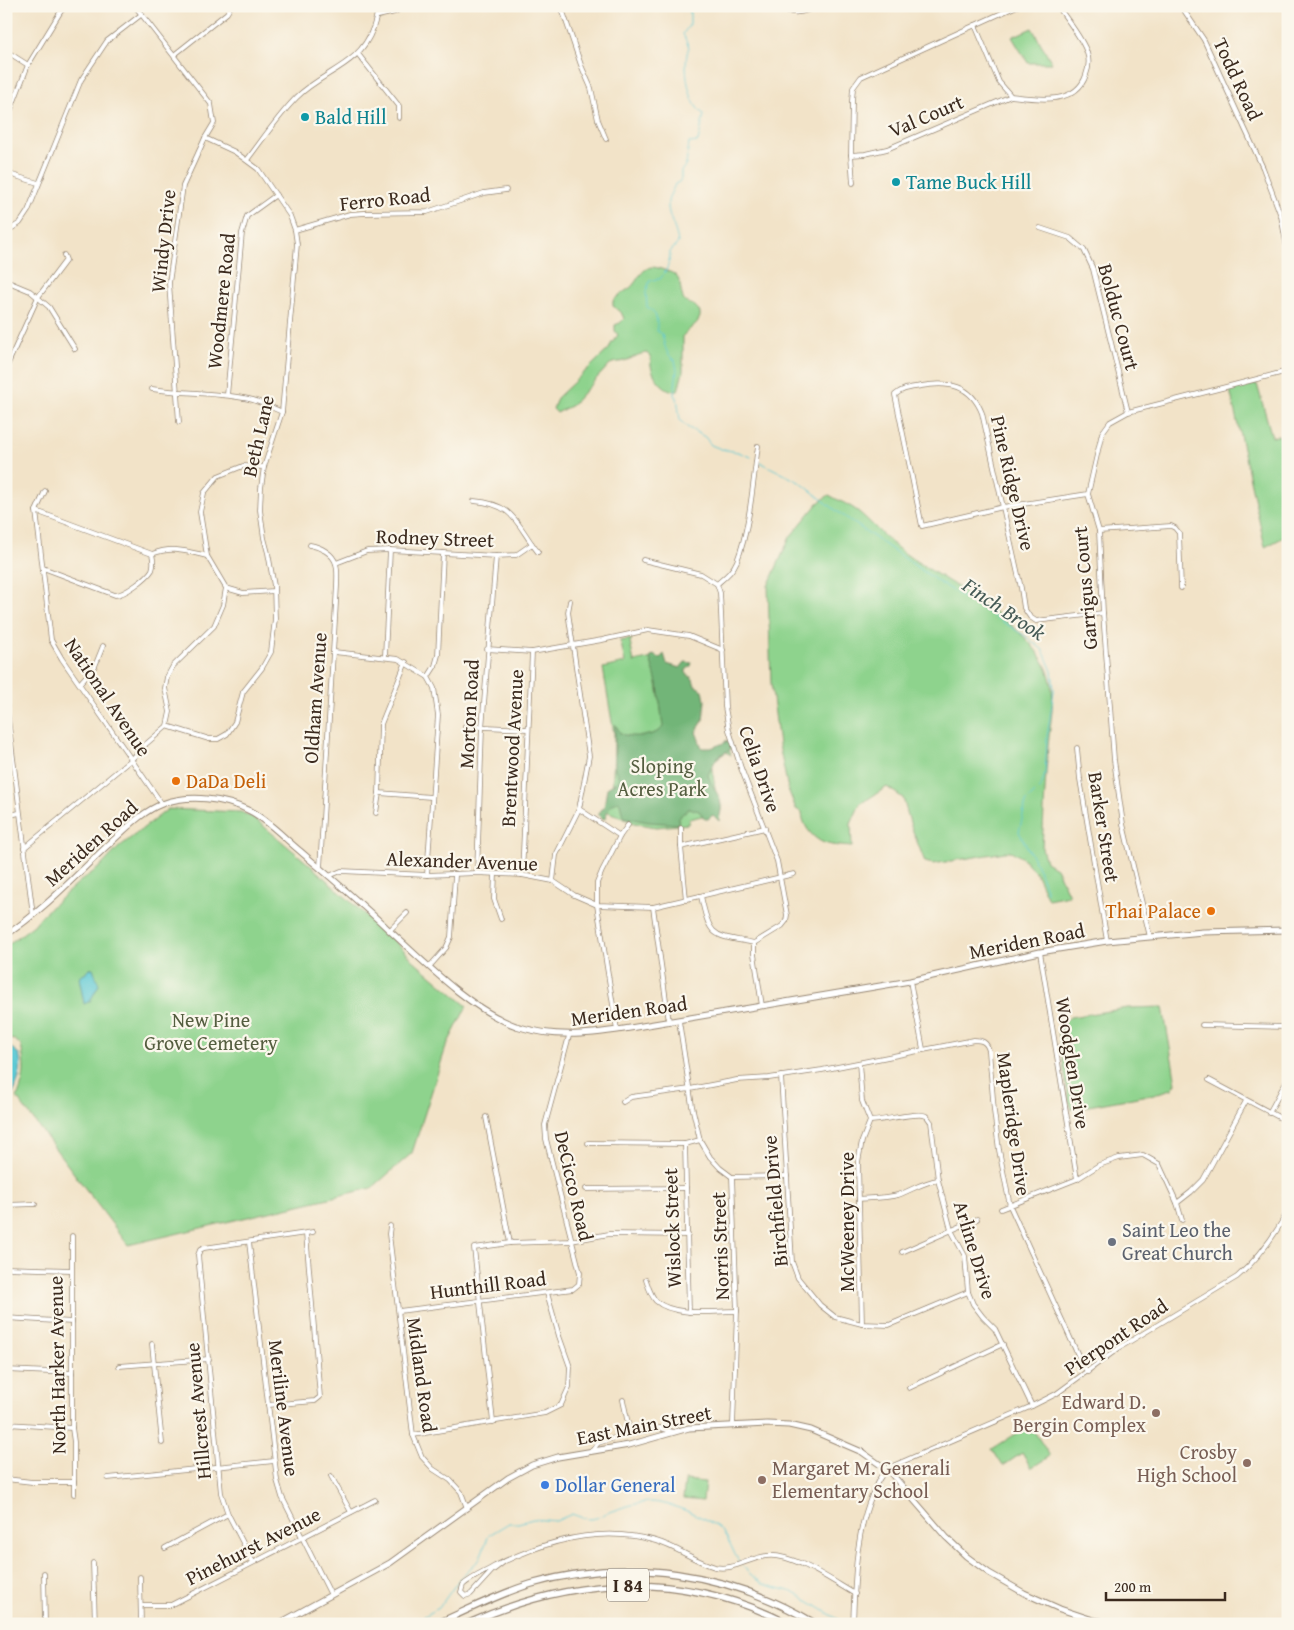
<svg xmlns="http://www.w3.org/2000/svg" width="1294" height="1630" font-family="'Gentium Book Plus',serif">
	<rect width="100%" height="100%" fill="#fbf7ec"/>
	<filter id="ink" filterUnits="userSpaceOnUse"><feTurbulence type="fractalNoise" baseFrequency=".02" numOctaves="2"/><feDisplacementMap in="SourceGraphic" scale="10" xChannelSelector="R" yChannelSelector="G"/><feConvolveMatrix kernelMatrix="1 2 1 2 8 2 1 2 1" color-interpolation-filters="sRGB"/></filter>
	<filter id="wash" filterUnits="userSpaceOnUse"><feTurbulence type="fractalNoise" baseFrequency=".0096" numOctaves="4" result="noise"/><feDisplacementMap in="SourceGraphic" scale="20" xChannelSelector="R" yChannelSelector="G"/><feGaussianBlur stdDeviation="1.12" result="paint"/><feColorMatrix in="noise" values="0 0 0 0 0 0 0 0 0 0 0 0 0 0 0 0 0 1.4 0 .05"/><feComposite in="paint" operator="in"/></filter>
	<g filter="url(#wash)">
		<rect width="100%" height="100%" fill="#f2e3c8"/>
		<g fill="#8ed38d" stroke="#647e56">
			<path d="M 1032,28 L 1052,63 L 1028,63 L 1012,37 Z"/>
			<path d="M 651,267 C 657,267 661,269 667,271 C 684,276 678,287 684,301 C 687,303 692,304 695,306 C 710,319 688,328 683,336 L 683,372 L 678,391 C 663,393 648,371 651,358 L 647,353 C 637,354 636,357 627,360 C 621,363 616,361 610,364 L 572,405 L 557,413 L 553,409 L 557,398 L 609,349 L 611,344 L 618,335 L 615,331 L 615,325 L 620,323 L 624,319 L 622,314 L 613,306 L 613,301 C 618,295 624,292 630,288 C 638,281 640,270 651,267 Z"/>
			<path d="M 1257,384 L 1272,437 L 1287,434 L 1288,438 L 1288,483 L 1285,484 L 1288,497 L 1288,535 L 1265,547 L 1230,390 Z"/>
			<path d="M 829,495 C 839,501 850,505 859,512 C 875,526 889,543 907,555 C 949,584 1028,622 1048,671 C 1057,695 1050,722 1048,746 C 1045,780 1044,814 1042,848 L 1046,862 L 1056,868 L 1069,895 L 1048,899 L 1036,873 L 1023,858 L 1011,851 L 933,864 L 925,862 L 911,826 L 903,798 L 887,787 L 860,804 L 851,824 L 852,847 C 843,846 832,846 824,843 C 812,838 802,825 802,812 L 796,809 L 788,789 L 779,745 L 771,683 L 768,586 L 790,537 L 818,503 Z"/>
			<path d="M 632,639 L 630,642 L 634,662 L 653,658 L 663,721 L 705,755 L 725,743 L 726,740 L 731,755 L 726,752 L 711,763 L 719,812 L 689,819 L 688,824 L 656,827 L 634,823 L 604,810 L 612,789 L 613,780 L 614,734 L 603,668 L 625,663 L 621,643 L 619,641 Z"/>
			<path d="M 168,809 L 241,812 L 254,818 L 311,866 L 401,947 L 412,959 L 467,1006 L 446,1047 L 412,1153 L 372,1188 L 128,1245 L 17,1098 C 26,1076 25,1067 21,1045 L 15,1040 L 6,1039 L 6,946 L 34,925 L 42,915 L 79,882 L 100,867 L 119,847 Z"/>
			<path d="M 1163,1007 L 1176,1083 L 1172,1089 L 1154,1094 L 1072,1109 L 1069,1102 L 1058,1029 L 1070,1017 L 1128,1008 Z"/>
			<path d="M 1030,1425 L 1050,1456 L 1031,1468 L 1022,1453 L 1003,1466 L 992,1449 Z"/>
			<path d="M 685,1480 L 705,1482 L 703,1501 L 683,1499 Z"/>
		</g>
		<path fill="#72b578" stroke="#56704b" d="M 664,654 L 667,664 L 680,668 L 685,662 L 692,663 L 691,666 L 686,670 L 686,673 L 693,679 L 695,686 L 703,690 L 705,701 L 703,721 L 696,732 L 702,748 L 711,748 L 729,741 L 731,749 L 717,757 L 708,775 C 711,786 720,794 721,805 C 722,811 719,816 719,821 L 713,815 L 708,819 L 705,819 L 699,811 L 689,808 L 679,817 L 678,824 L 648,822 L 623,817 L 620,803 L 618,801 C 609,804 607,810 606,818 L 603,819 L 598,814 L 604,807 L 607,788 L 618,781 L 618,774 L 615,770 L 615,724 L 621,734 C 633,738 656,737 663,727 L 658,686 L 650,658 L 653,655 L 660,658 Z"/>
		<g fill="#5dc9d4" stroke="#4c7a79">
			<path d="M 91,968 L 93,968 L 99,985 L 90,1001 L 84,1004 L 79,977 L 86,973 Z"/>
			<path d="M 6,1044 C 9,1047 15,1050 18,1053 C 26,1065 15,1095 6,1105 Z"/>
		</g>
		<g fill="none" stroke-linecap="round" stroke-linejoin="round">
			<g stroke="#5dc9d4" stroke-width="1">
				<path d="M 690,6 L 690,24 L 683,34 L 689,47 C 682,63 688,106 704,114 L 698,142 L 689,143 L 686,165 L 681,171 L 681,179 L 679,182 L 675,184 C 673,190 668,197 668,203 C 667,216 677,229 678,243 L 670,252 C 670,263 667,271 660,279 L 650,280 L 646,292 L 647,307 C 658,312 657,321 657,331 L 662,334 C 664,343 666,356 675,360 L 677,370 L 674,395 L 677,397 L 680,420 L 687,427 L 705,437 L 711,445 L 721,449 L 738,452 L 751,457"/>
				<path d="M 760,462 L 801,483 L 838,512 L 943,585 L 1024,635 L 1043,650 L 1052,671 L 1054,691 L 1047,737 L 1045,774 L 1041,787 L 1026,802 L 1019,832 L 1038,867 L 1047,892"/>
				<path d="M 742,1565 L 749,1573 L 763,1584 L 793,1592 L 846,1624"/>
				<path d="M 410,1624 L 439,1608 L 460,1578 L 479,1560 L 489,1535 L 509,1523 L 518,1523 L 533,1519 L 556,1521 L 572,1514 C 597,1524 593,1517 615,1510 C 626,1506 641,1502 652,1502 C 671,1503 710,1518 723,1532 C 730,1541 733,1552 739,1562"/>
			</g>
		</g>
	</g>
	<g filter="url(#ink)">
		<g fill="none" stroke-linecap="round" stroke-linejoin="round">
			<g stroke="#968673" stroke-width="5.5">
				<g id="minor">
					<path d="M 135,6 L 211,104 L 214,123 L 205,138 L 183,186 L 169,283 L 179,422"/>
					<path d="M 561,6 L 581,65 L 591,88 L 598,120 L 606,139"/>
					<path d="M 778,6 C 792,16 803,13 817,6"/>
					<path d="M 1181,6 L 1204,40 L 1263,168 L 1281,216 L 1288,253"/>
					<path d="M 378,16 L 395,12 L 404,6"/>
					<path d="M 975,25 L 999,82 L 1011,96 C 1036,99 1076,106 1086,75 C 1089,67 1090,61 1087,53 C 1083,39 1066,19 1058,6"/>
					<path d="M 6,51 L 28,65"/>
					<path d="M 358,54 L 399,106 L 399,118"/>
					<path d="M 174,55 L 227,13 L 231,6"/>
					<path d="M 6,122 L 28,65 L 61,11 L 66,6"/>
					<path d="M 851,155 L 865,154 L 887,149 L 1011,96"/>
					<path d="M 247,160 C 263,139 278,116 297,97 C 323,71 360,66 373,28 C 376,19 378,15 375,6"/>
					<path d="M 6,173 L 38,183"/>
					<path d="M 853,183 L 851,155 L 852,101 L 853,88 L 861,77 L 1017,6"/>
					<path d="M 1040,228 L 1070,238 L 1084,250 L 1093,269 L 1128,412"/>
					<path d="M 295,230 L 350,214 L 365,213 L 427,212 L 484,193 L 506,190"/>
					<path d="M 6,232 L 20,223 L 28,211 L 81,80 L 107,41 L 142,14"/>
					<path d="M 6,281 L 30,291 L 49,307 L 75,349"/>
					<path d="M 6,368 L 38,297 L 66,260 L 64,255"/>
					<path d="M 152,389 C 186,394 220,392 253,400 C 263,403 273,408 282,412"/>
					<path d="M 227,395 L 242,233 L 247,216 L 276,195"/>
					<path d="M 45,491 L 36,511 L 51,640 L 62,659 L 162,804"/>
					<path d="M 1088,494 L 1003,507 L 922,526 L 895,395 C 902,388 911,388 921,386 C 949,381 971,385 982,413 L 1021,588 L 1024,608 L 1030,617 L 1036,621 L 1103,613"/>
					<path d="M 474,501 C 515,504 516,524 538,552"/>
					<path d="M 36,511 L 152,554 C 173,546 186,551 207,556"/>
					<path d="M 1099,531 L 1171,526 L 1175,528 L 1179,533 L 1181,588"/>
					<path d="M 310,545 C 320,547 333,553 336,564 C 338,570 337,579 337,586 L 320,868"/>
					<path d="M 643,560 L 701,574 L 717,584 L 720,593 L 721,613 L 725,707 L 729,730 L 741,768 L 777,861 L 787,915 L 786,921 L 782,926 L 754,943 C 714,935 710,940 701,896"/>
					<path d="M 336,563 L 367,551 L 390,550 L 496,556 L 516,555 L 532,544"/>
					<path d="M 43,568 L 115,595 C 125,595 147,578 152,570 C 154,565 153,558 152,554"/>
					<path d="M 717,584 C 725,577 733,571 737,561 C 750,528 753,481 758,446"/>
					<path d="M 226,588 L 243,593 L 274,591"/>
					<path d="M 487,649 L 532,652 L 602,640 L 648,630 L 689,636 L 723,650"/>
					<path d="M 334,652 L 398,659 L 428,677 L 434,688 L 438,715 L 427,875"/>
					<path d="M 385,656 L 390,550"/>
					<path d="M 428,677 L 435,666 L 438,655 L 443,553"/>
					<path d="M 80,683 L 95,666 L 103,646"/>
					<path d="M 6,703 L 33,915"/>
					<path d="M 167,726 L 209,739 L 218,739 L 227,734 L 235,722 L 243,692 L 262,668 L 271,652 L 275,619 L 274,586 L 268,553 L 264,538 L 260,510 L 261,488 L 264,467 L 282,412 L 297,244 L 295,230 L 290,216 L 258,169 L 235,152 L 205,138"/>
					<path d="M 465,726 L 527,729"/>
					<path d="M 1077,748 L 1080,779 L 1107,941"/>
					<path d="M 379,793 L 431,797"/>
					<path d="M 579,809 L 620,836"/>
					<path d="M 376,813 L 379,793 L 381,724 L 406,662"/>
					<path d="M 6,816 L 19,813"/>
					<path d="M 681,828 L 681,847 L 686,900"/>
					<path d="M 681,847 L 765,828"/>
					<path d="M 24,848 L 132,759 L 146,744 L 167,726 L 170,712 L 165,688 L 167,677 L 173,666 L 214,626 L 223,605 L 226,588 L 207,556 L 200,512 L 204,493 L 218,476 L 243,466 L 264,467"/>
					<path d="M 477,873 L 482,728 L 496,556"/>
					<path d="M 495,874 L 494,899 L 501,919"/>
					<path d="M 522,875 L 532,652"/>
					<path d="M 329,876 L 341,871 L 427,875 L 477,873 L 522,875 L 553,881 L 574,895 L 597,905 L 653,907 L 794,874"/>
					<path d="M 553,881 L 556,855 L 579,809 L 589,756 L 568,612 L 570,601"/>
					<path d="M 653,907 L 669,1022"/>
					<path d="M 390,930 L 407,913"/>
					<path d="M 1150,937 L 1123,824 L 1120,803 L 1114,760 L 1103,613 L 1099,531 L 1088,494 L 1102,433 L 1110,422 L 1128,412 L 1288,371"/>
					<path d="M 754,943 L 754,954 L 762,1006"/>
					<path d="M 1040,952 L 1077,1179"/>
					<path d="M 429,967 L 446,948 L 451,937 L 455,875"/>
					<path d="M 910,981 L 923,1049"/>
					<path d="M 679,1021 L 692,1106 L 700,1140 L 710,1157 L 720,1168 L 732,1177 L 737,1311 L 733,1425"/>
					<path d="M 1202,1025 L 1288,1027"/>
					<path d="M 617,1030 L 597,905 L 597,883 L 602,871 L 620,836 L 628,825"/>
					<path d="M 859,1063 L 862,1101 L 870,1121"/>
					<path d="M 781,1076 L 792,1262 L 798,1278 L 820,1305 L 835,1317 L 862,1324 L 889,1325 L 968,1292"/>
					<path d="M 1209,1080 L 1288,1122"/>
					<path d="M 623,1102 L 631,1097 L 690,1089 L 737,1080 L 769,1078 L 822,1070 L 974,1040 C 982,1040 987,1042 989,1051 L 994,1111 L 999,1150 L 1010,1206 L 1083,1366 L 1088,1372"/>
					<path d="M 1269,1113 L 1288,1078"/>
					<path d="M 486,1117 L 510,1243"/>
					<path d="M 870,1121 C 883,1121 919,1111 926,1116 C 928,1117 929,1120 931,1122 L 938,1180 L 951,1230 L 965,1256 L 968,1292 L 973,1304 L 983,1317 L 995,1329 L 1032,1406"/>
					<path d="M 588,1143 L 685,1144 L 700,1140"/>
					<path d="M 685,1144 L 689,1312"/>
					<path d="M 732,1177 L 787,1176"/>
					<path d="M 586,1189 L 686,1188"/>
					<path d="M 859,1199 C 871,1198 886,1198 898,1195 C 912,1190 923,1182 938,1180"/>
					<path d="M 1177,1203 L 1191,1192 L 1203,1180 L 1246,1101"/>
					<path d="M 6,1205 L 35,1204"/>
					<path d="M 1001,1209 L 1077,1179 L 1099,1165 L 1119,1158 L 1143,1155 L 1159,1164 L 1177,1203 L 1182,1220"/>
					<path d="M 390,1226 L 389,1234 L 413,1435 L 422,1457 L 433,1469 L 450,1480 L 461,1492 L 467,1508"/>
					<path d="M 72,1236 L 72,1428 L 74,1442 L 74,1494"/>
					<path d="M 249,1242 L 277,1480 L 282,1497 L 331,1595"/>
					<path d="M 902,1252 L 977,1219"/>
					<path d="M 6,1268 L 71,1270"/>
					<path d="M 646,1280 C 648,1286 651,1296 656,1301 C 674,1317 714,1311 737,1311"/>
					<path d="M 399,1311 L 573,1289 L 579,1284 L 580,1273 L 546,1139 L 545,1125 L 569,1036"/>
					<path d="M 6,1318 L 72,1322"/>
					<path d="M 862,1324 L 858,1162 L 862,1141 L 870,1121"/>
					<path d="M 152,1344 L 162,1443"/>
					<path d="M 119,1366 L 209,1359"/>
					<path d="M 6,1370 L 72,1373"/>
					<path d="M 909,1388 L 1003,1344"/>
					<path d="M 623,1400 L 630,1433"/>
					<path d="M 268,1405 L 315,1401 L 320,1397 L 306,1234"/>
					<path d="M 493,1422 L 474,1248 L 510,1243 L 571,1241 L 609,1234 L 688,1235"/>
					<path d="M 7,1424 L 72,1428"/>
					<path d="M 413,1435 L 545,1413 L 561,1405 L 569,1387 L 570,1367 L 559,1336 L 547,1293"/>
					<path d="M 592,1451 L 598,1443 L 630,1433 L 660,1428 L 673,1432"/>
					<path d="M 331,1476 L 351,1512"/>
					<path d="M 108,1478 L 274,1461"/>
					<path d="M 6,1479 L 32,1482 L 74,1482"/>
					<path d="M 165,1548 L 228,1514"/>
					<path d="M 505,1561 L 492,1571 L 471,1594 L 465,1596 L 461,1592 L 463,1585 C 472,1577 485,1572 495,1566 C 544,1541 602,1525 656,1541 C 677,1547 694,1561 715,1567 C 733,1571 749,1558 766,1556 C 792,1552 832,1581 855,1594"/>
					<path d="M 253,1562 L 228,1514 L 221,1493 L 198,1255 L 200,1250 L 204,1248 L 313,1232"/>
					<path d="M 93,1563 L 95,1624"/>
					<path d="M 44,1573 L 45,1624"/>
					<path d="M 140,1577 L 141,1624"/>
					<path d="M 141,1605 L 171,1605 L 375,1500"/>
					<path d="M 853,1624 C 855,1579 855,1536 872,1495 C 876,1485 880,1475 888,1468 L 1032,1406 L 1056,1394 L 1119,1348 L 1237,1277 C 1259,1258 1274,1237 1288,1211"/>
				</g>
			</g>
			<g stroke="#968673" stroke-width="7">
				<g id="major">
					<path d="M 6,935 C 44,910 75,876 108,845 C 124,831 141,812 162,804 C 189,794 224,798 250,811 C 268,820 284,838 300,851 C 330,877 361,903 390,931 C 425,963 471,1010 516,1026 C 554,1038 585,1035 624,1029 L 910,981 L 1040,952 L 1107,941 L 1203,932 L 1288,930"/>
					<path d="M 278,1624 L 390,1563 L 508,1478 L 532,1465 L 558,1457 L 629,1445 L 689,1428 L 767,1424 L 789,1425 L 811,1430 L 862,1452 L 889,1471 L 946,1537 L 966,1556 L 989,1573 L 1024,1593 L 1060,1609 L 1093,1620 L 1118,1624"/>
				</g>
			</g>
			<g stroke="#968673" stroke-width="8">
				<g id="highway">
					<path d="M 436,1624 C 468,1610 498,1594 531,1584 C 628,1556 730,1572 816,1624"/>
					<path d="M 467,1624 C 573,1575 683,1570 789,1624"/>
				</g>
			</g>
			<use href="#minor" stroke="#fff" stroke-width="4"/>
			<use href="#major" stroke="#fff" stroke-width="5"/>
			<use href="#highway" stroke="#fff" stroke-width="5.5"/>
		</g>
	</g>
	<g fill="#0f9aa8" stroke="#fbf7ec" stroke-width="2">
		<circle cx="305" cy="117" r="5"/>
		<circle cx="896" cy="182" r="5"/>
	</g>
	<g fill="#e8710a" stroke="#fbf7ec" stroke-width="2">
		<circle cx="176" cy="781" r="5"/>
		<circle cx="1211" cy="911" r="5"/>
	</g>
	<circle fill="#6b7280" stroke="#fbf7ec" stroke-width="2" cx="1112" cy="1242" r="5"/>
	<g fill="#8d6e63" stroke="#fbf7ec" stroke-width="2">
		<circle cx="1156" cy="1413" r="5"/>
		<circle cx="1247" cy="1463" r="5"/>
		<circle cx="762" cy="1480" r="5"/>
	</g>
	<circle fill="#3f7fe0" stroke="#fbf7ec" stroke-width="2" cx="545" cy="1485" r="5"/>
	<g text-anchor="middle" stroke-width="4.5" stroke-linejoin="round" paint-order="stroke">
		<rect fill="#fbf7ec" stroke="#75685c" stroke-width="1" x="607" y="1568.5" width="42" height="33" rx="4"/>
		<g font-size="19" font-weight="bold" fill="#3b2a1e">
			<text x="628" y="1592">I 84</text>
		</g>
		<g font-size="20" fill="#3b2a1e" stroke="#fbf7ec">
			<text transform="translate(1238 79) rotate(65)" y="7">Todd Road</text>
			<text transform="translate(926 116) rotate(-23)" y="7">Val Court</text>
			<text transform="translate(385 199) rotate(-6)" y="7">Ferro Road</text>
			<text transform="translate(163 241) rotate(-84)" y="7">Windy Drive</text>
			<text transform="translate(221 301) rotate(-84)" y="7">Woodmere Road</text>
			<text transform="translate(1119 317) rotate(75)" y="7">Bolduc Court</text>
			<text transform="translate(258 436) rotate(-77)" y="7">Beth Lane</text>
			<text transform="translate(1013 483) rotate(77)" y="7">Pine Ridge Drive</text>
			<text transform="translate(435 538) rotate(2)" y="7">Rodney Street</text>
			<text transform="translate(1085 588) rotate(-95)" y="7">Garrigus Court</text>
			<text transform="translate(108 697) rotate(56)" y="7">National Avenue</text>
			<text transform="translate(315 698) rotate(-86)" y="7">Oldham Avenue</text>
			<text transform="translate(469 714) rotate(-87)" y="7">Morton Road</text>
			<text transform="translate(512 748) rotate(-87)" y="7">Brentwood Avenue</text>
			<text transform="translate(760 769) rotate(71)" y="7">Celia Drive</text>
			<text transform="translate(1104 827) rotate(81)" y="7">Barker Street</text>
			<text transform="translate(91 843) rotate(-42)" y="7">Meriden Road</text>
			<text transform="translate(462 861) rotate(2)" y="7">Alexander Avenue</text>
			<text transform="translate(1027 941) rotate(-11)" y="7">Meriden Road</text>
			<text transform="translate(629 1011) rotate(-8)" y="7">Meriden Road</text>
			<text transform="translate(1073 1063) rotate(81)" y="7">Woodglen Drive</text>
			<text transform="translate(1014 1124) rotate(82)" y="7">Mapleridge Drive</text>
			<text transform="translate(574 1186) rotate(77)" y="7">DeCicco Road</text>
			<text transform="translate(775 1201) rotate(-95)" y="7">Birchfield Drive</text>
			<text transform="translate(847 1222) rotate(-90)" y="7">McWeeney Drive</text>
			<text transform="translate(672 1228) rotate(-92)" y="7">Wislock Street</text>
			<text transform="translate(720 1246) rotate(-92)" y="7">Norris Street</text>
			<text transform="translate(975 1250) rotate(73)" y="7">Arline Drive</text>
			<text transform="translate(488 1285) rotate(-7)" y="7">Hunthill Road</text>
			<text transform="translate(1116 1337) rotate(-34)" y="7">Pierpont Road</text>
			<text transform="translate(57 1365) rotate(-91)" y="7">North Harker Avenue</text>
			<text transform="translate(422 1375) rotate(82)" y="7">Midland Road</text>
			<text transform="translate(284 1408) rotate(83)" y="7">Meriline Avenue</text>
			<text transform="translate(198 1411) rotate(-95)" y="7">Hillcrest Avenue</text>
			<text transform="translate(644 1425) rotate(-11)" y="7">East Main Street</text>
			<text transform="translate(253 1546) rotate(-27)" y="7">Pinehurst Avenue</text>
		</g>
		<g font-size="20" fill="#0d838f" stroke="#fbf7ec" text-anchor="start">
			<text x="315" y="124">Bald Hill</text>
			<text x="906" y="189">Tame Buck Hill</text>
		</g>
		<g font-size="20" fill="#545d3f" stroke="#fbf7ec">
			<text x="662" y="773">Sloping<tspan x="662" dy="23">Acres Park</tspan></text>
			<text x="211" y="1027">New Pine<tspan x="211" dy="23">Grove Cemetery</tspan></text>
		</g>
		<g font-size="20" fill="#c56008" stroke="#fbf7ec" text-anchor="start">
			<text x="186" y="788">DaDa Deli</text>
			<text x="1201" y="918" text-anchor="end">Thai Palace</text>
		</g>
		<g font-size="20" fill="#5b616d" stroke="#fbf7ec" text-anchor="start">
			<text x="1122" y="1237">Saint Leo the<tspan x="1122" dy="23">Great Church</tspan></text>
		</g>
		<g font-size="20" fill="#785e54" stroke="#fbf7ec" text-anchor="end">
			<text x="1146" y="1409">Edward D.<tspan x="1146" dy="23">Bergin Complex</tspan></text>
			<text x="1237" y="1459">Crosby<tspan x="1237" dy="23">High School</tspan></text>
			<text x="772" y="1475" text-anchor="start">Margaret M. Generali<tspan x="772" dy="23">Elementary School</tspan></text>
		</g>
		<g font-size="20" fill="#366cbe" stroke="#fbf7ec" text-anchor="start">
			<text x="555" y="1492">Dollar General</text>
		</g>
		<g font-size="21" font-style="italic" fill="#455a55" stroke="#fbf7ec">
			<text transform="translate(1004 609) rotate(34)" y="7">Finch Brook</text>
		</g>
	</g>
	<rect width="1294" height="1630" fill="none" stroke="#fbf7ec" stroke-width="25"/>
	<path d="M1106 1592v8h119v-8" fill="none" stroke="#3b2a1e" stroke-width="2.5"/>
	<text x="1114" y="1592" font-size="15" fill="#3b2a1e" stroke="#fbf7ec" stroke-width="4" paint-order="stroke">200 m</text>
</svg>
